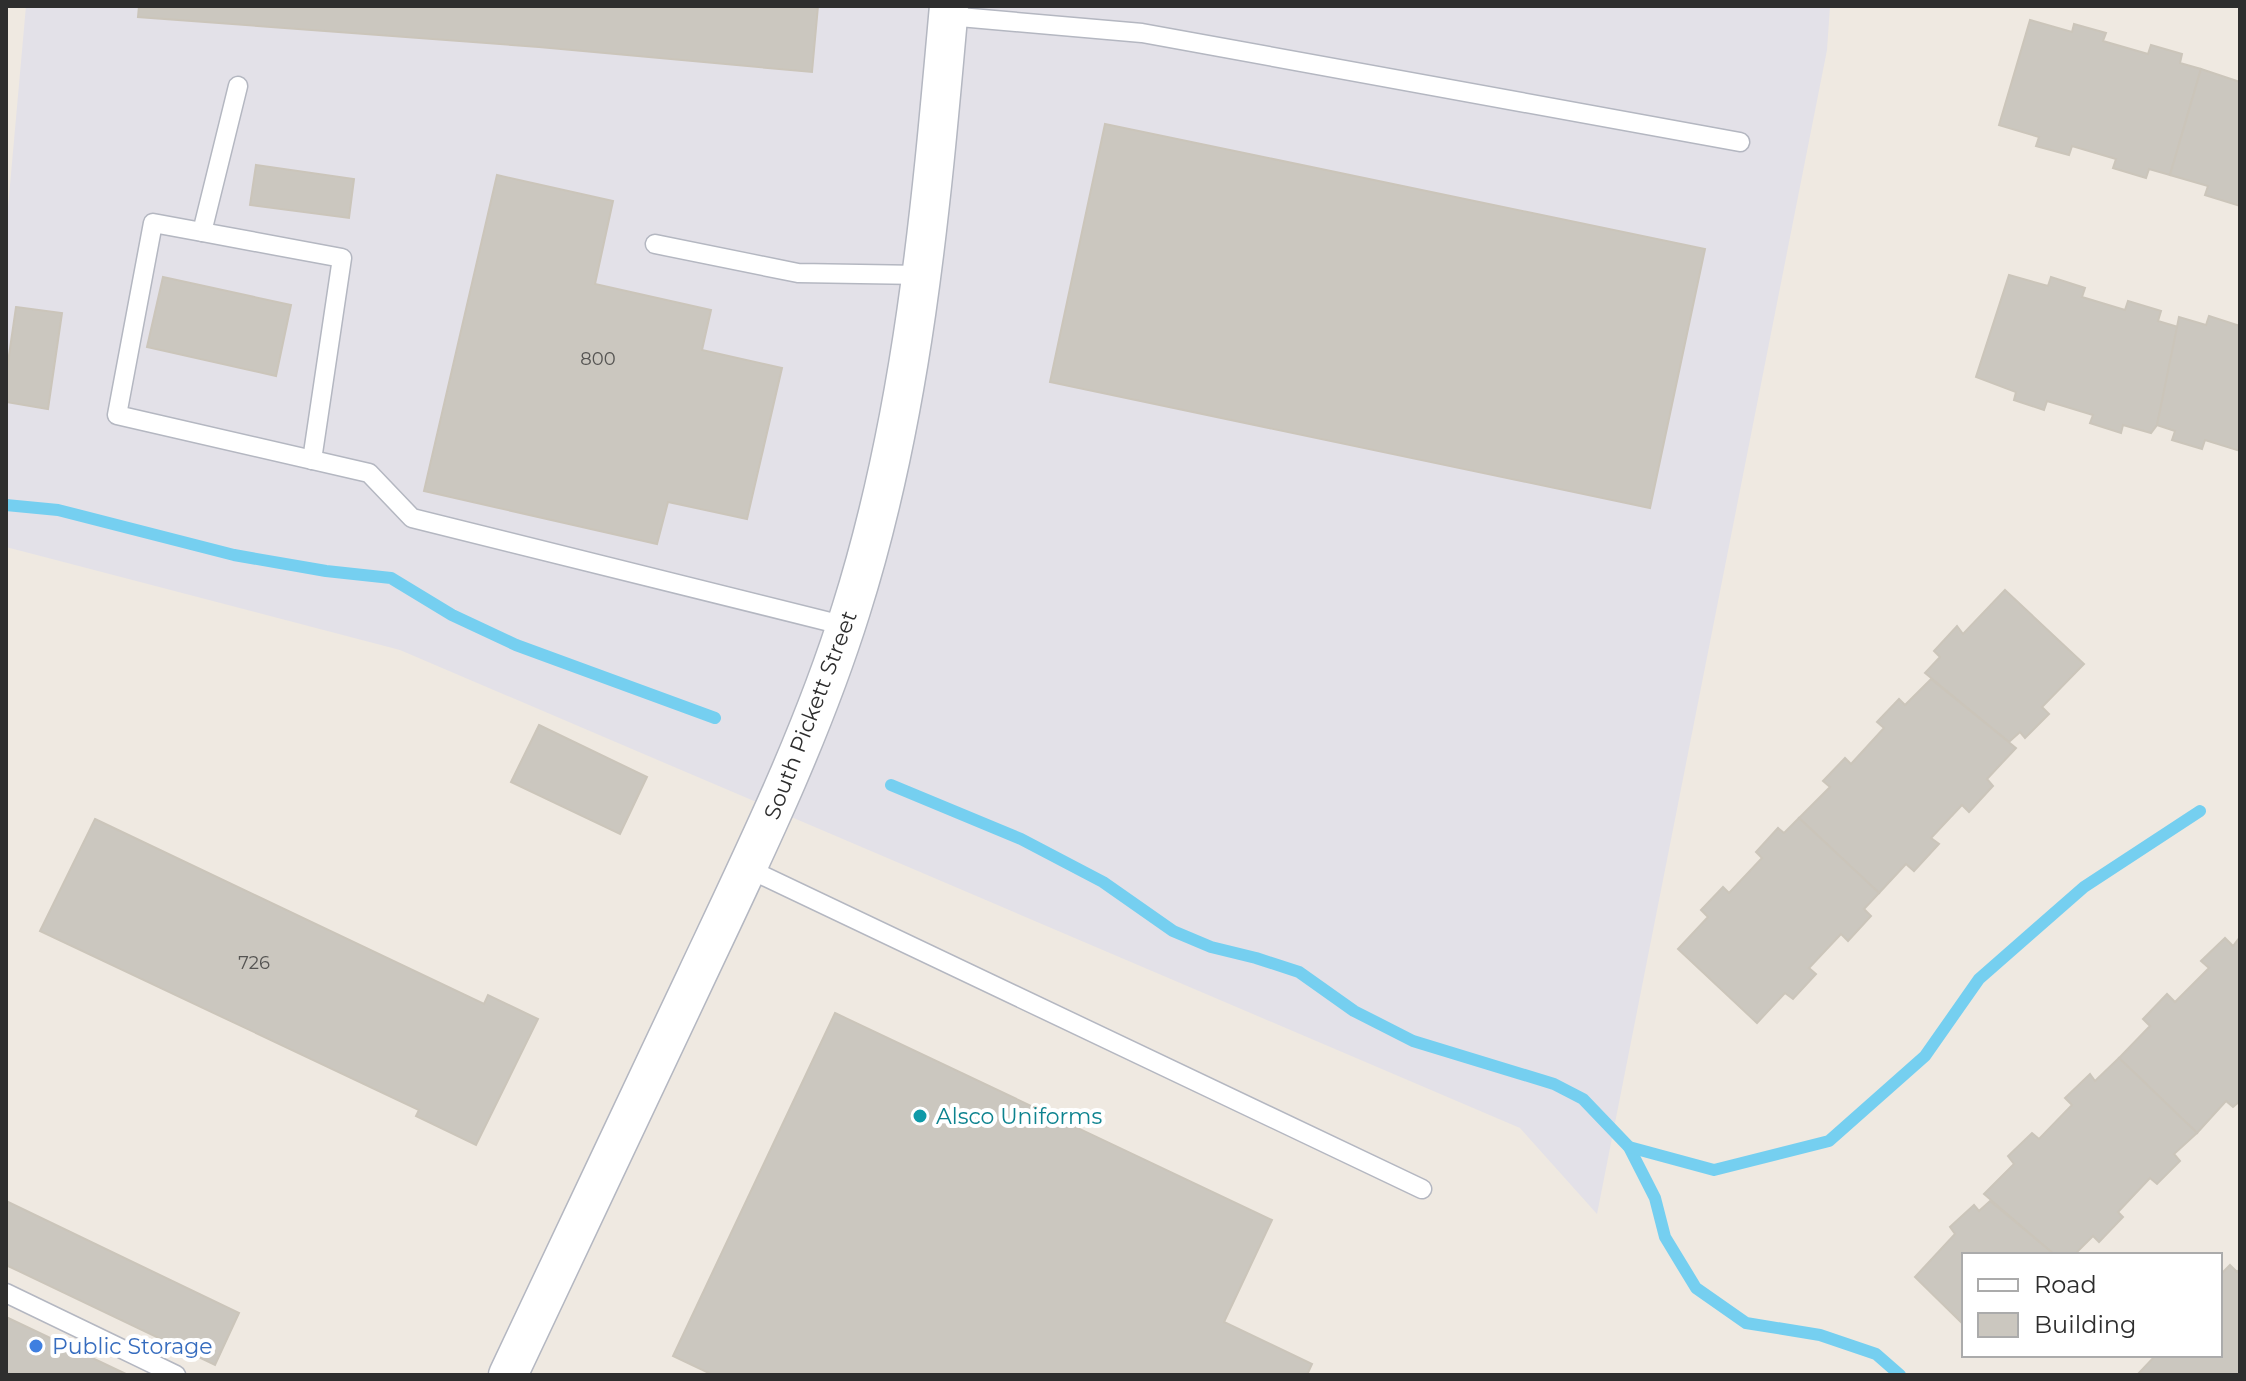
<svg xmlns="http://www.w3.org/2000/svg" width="2246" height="1381" font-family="Montserrat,sans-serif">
	<rect width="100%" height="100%" fill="#efe9e1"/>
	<path fill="#e3e1e8" d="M 26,6 L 1830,6 L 1827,50 L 1597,1214 L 1520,1128 L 400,650 L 6,547 L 6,230 Z"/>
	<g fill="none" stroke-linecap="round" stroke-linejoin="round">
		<g stroke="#75cff0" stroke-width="12">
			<path d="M 6,505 L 58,510 L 234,555 L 326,571 L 391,578 L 452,615 L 516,645 L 715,718"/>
			<path d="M 891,785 L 1021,839 L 1103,882 L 1173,931 L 1211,947 L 1256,958 L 1299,972 L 1354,1011 L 1413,1041 L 1554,1084 L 1583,1099 L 1629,1147 L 1655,1198 L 1665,1237 L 1696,1288 L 1746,1323 L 1820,1335 L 1876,1354 L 1900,1375"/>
			<path d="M 1629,1147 L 1714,1170 L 1829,1141 L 1925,1056 L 1979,979 L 2084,887 L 2200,811"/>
		</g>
	</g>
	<g fill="#cbc7bf" stroke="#cbc5ba" stroke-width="2">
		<path d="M 139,6 L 818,6 L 812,72 L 539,47 L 138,17 Z"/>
		<path d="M 2030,20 L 2072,32 L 2074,24 L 2106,33 L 2103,41 L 2148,54 L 2151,45 L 2182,54 L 2180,63 L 2201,69 L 2170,175 L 2149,169 L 2146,178 L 2113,168 L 2116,159 L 2072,146 L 2069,155 L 2036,146 L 2039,137 L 1999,125 Z"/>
		<path d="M 2201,69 L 2240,82 L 2240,206 L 2205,195 L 2208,186 L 2170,175 Z"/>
		<path d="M 1105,124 L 1705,249 L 1650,508 L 1050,382 Z"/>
		<path d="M 256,165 L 354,179 L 349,218 L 250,205 Z"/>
		<path d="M 497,175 L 613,201 L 595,284 L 711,310 L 702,350 L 782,368 L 747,519 L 668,502 L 657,544 L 424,491 Z"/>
		<path d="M 2009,275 L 2048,286 L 2051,277 L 2085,288 L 2082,297 L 2125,310 L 2128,301 L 2161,311 L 2158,321 L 2178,327 L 2157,425 L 2151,433 L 2123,425 L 2121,433 L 2090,423 L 2093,415 L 2047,401 L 2044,410 L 2014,400 L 2016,392 L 1976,377 Z"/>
		<path d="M 163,277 L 291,305 L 276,376 L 147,347 Z"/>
		<path d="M 16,307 L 62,313 L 48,409 L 6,402 L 6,376 Z"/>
		<path d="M 2209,316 L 2240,326 L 2240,451 L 2205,440 L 2202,449 L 2172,440 L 2175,431 L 2157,425 L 2179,317 L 2206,325 Z"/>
		<path d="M 2005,590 L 2084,664 L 2042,707 L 2049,714 L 2025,738 L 2020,732 L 2009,742 L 1925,673 L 1940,657 L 1934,651 L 1957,626 L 1963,634 Z"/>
		<path d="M 1931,679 L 2016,748 L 1987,779 L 1993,786 L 1969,812 L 1962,805 L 1931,838 L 1939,844 L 1914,871 L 1906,864 L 1879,893 L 1799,818 L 1830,787 L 1823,781 L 1845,758 L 1851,764 L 1884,728 L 1877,722 L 1899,699 L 1905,705 Z"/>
		<path d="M 539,725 L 647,777 L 620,834 L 511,782 Z"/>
		<path d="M 1799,818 L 1879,893 L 1864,909 L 1871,916 L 1848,941 L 1841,934 L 1809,968 L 1816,974 L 1793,999 L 1785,993 L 1757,1023 L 1678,949 L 1708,917 L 1701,910 L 1723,887 L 1729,893 L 1762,858 L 1756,852 L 1778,828 L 1784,833 Z"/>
		<path d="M 95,819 L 484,1004 L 488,995 L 538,1019 L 476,1145 L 416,1116 L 419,1110 L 40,931 Z"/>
		<path d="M 2240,937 L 2240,1101 L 2233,1107 L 2226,1101 L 2197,1133 L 2119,1058 L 2150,1026 L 2143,1019 L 2167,994 L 2175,1002 L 2209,968 L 2201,961 L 2225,938 L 2233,946 Z"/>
		<path d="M 835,1013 L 1272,1220 L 1224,1322 L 1312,1364 L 1307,1375 L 713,1375 L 673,1356 Z"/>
		<path d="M 2119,1058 L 2197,1133 L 2174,1154 L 2180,1161 L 2157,1184 L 2150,1178 L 2118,1212 L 2123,1217 L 2099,1242 L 2093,1236 L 2074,1255 L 2055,1255 L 1984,1194 L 2014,1164 L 2008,1156 L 2032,1133 L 2039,1139 L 2072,1105 L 2065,1098 L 2090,1074 L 2095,1081 Z"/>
		<path d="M 6,1201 L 239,1313 L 215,1365 L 6,1265 Z"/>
		<path d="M 1990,1201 L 2055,1255 L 1964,1255 L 1964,1325 L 1915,1277 L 1955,1234 L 1950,1227 L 1974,1205 L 1979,1211 Z"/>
		<path d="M 2230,1265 L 2237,1272 L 2240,1269 L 2240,1375 L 2137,1375 L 2156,1355 L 2220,1355 L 2220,1275 Z"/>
		<path d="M 6,1317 L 128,1375 L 6,1375 Z"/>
	</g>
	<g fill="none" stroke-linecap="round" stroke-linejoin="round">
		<g stroke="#b4b7c1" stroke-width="21">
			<g id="lane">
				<path d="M 948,16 L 1142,33 L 1740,142"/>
				<path d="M 238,86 L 202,232 L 153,223 L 117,415 L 369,473 L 412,518 L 846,626"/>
				<path d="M 202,232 L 342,258 L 312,460"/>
				<path d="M 655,244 L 798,273 L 922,275"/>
				<path d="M 747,868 L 1422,1189"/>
				<path d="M 6,1293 L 176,1375"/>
			</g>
		</g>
		<g stroke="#b4b7c1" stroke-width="41">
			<path id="street" d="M 508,1375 C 570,1243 633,1111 695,979 C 752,858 811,738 851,610 C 913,414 931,209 949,6"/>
		</g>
		<use href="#lane" stroke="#fff" stroke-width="18"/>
		<use href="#street" stroke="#fff" stroke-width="38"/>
	</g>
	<circle fill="#0f9aa8" stroke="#fff" stroke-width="3" cx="920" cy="1116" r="8"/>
	<circle fill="#3f7fe0" stroke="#fff" stroke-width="3" cx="36" cy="1346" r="8"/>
	<g text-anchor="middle" stroke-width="8" stroke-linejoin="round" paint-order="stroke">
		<g font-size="18" fill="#555452">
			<text x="598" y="365">800</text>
			<text x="254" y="969">726</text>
		</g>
		<g font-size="22" fill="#2e2e2e" stroke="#fff">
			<text transform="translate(810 715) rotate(-69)" y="8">South Pickett Street</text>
		</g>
		<g font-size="22" fill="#0d838f" stroke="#fff" text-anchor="start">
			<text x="936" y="1124">Alsco Uniforms</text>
		</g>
		<g font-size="22" fill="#366cbe" stroke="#fff" text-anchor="start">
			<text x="52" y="1354">Public Storage</text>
		</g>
	</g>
	<rect width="2246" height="1381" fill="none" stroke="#2e2e2e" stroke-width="16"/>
	<rect x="1962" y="1253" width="260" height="104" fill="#ffffff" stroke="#ababab" stroke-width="2"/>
	<rect x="1978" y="1279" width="40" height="12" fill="#ffffff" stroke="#ababab" stroke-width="2"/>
	<text x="2034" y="1293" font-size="24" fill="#2e2e2e">Road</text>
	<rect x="1978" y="1313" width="40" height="24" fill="#cbc7bf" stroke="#ababab" stroke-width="2"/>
	<text x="2034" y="1333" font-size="24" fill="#2e2e2e">Building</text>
</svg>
